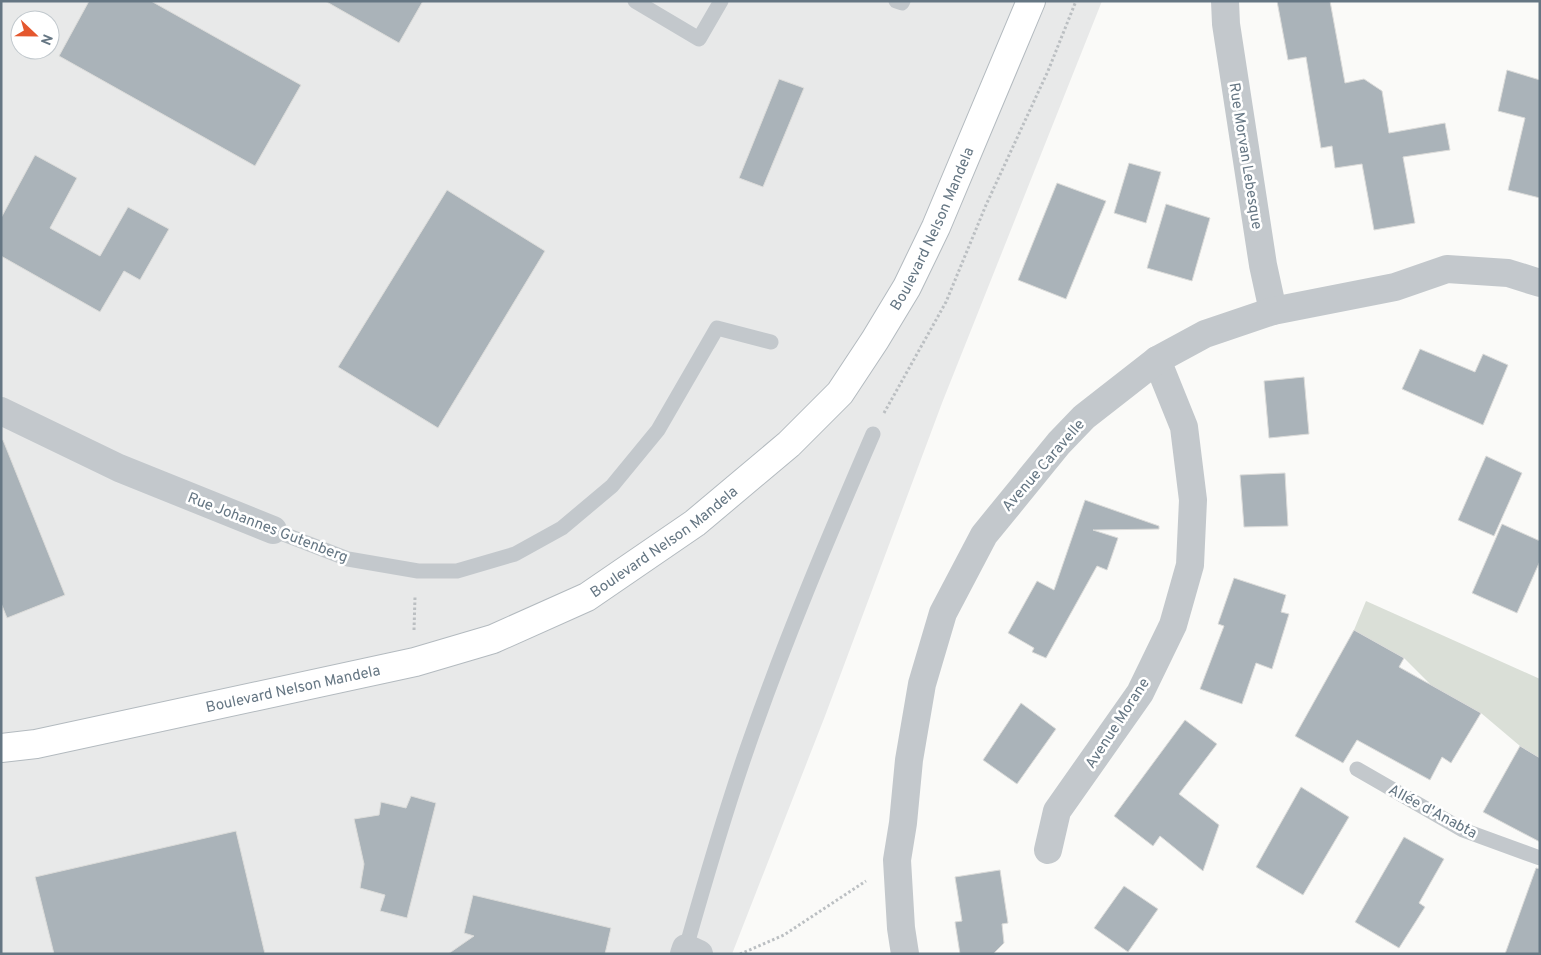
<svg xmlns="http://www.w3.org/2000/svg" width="1541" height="955" font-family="Overpass,sans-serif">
	<rect width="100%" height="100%" fill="#fafaf8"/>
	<path fill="#e8e9e9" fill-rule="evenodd" d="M 1,1 L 1102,1 L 942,403 L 825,716 L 732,954 L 1,954 ZM 20,20 L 50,20 L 50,50 L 20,50 Z"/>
	<path fill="#dadfd7" d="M 1366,601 L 1540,679 L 1540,758 L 1520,746 L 1481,713 L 1432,686 L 1404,658 L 1354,630 Z"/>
	<g fill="#aab3b9" stroke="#dcdcda">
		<path d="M 89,1 L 151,1 L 301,85 L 255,166 L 59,56 Z"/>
		<path d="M 325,1 L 423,1 L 399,43 Z"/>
		<path d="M 1277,1 L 1330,1 L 1345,83 L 1364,79 L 1382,91 L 1389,133 L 1445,123 L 1450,150 L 1403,157 L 1415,223 L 1374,230 L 1362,164 L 1335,168 L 1332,146 L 1321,148 L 1306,57 L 1288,60 Z"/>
		<path d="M 1507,70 L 1540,80 L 1540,198 L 1508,190 L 1525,118 L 1498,111 Z"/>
		<path d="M 779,79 L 804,88 L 763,187 L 739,178 Z"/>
		<path d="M 35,155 L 77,178 L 50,228 L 100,256 L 128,207 L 169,229 L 140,280 L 124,271 L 100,312 L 1,256 L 1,218 Z"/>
		<path d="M 1129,163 L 1161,172 L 1146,223 L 1114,213 Z"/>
		<path d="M 1057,183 L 1106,201 L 1066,299 L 1018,280 Z"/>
		<path d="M 447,190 L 545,251 L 438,428 L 338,367 Z"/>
		<path d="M 1166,204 L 1210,218 L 1192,281 L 1147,268 Z"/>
		<path d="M 1420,349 L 1475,372 L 1483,354 L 1508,365 L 1483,425 L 1402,389 Z"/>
		<path d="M 1304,377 L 1309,434 L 1269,438 L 1264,381 Z"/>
		<path d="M 1,440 L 3,440 L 65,595 L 7,618 L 1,603 Z"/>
		<path d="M 1486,456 L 1522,473 L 1494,536 L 1458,520 Z"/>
		<path d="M 1285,473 L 1288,526 L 1244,527 L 1240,475 Z"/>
		<path d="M 1085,500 L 1159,526 L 1159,529 L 1093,530 L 1118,538 L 1107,570 L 1097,566 L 1046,658 L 1032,652 L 1034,648 L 1008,633 L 1037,581 L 1054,590 Z"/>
		<path d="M 1502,524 L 1540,541 L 1540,561 L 1517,613 L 1472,593 Z"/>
		<path d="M 1234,578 L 1286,595 L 1281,612 L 1289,614 L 1272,669 L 1256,663 L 1242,704 L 1200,689 L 1224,626 L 1218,624 Z"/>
		<path d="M 1354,630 L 1404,658 L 1399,667 L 1481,713 L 1451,763 L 1442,757 L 1430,780 L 1357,740 L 1343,763 L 1295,736 Z"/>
		<path d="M 1021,703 L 1056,729 L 1017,784 L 983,760 Z"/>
		<path d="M 1185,720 L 1217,744 L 1179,794 L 1219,825 L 1203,871 L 1160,836 L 1153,846 L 1114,816 Z"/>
		<path d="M 1520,746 L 1540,758 L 1540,842 L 1483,812 Z"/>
		<path d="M 1301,787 L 1349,817 L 1303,895 L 1256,867 Z"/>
		<path d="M 411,796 L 436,803 L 407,918 L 380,911 L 385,895 L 360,888 L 364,864 L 354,819 L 379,815 L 381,802 L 406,808 Z"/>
		<path d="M 236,831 L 265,954 L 54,954 L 35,877 Z"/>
		<path d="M 1404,837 L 1444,859 L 1419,903 L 1425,907 L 1399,948 L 1355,922 Z"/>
		<path d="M 1536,868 L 1540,869 L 1540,954 L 1505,954 Z"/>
		<path d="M 1000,870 L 1008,923 L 1002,924 L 1004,943 L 993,954 L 960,954 L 955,922 L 962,921 L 955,877 Z"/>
		<path d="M 1124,886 L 1158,909 L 1128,952 L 1094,928 Z"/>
		<path d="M 473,895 L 611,928 L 605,954 L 448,954 L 474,936 L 464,933 Z"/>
	</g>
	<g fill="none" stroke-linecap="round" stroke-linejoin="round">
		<g stroke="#b3babf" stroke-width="30">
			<g id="secondary">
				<path id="s1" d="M 1,748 L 36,744 L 415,662 L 493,639 L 587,597 L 695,523 L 789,444 L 840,393 L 875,340 L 907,287 L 936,227 L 1031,1"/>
			</g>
		</g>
		<g stroke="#bbbfc2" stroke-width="3" stroke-dasharray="2.5 2.5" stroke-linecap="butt">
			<path d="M 884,413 L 946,302 L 986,205 L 1048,71 L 1076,1"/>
			<path d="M 414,630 L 415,597"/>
			<path d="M 740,954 L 784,935 L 866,881"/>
		</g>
		<g stroke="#c3c8cc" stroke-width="15">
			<path d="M 635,1 L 699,39 L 721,1"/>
			<path d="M 896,1 L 902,3 L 903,1"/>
			<path d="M 273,530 L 348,559 L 418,571 L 457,571 L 515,554 L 562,528 L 612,486 L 658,430 L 717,328 L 771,342"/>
			<path d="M 1357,769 L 1463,830 L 1540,858"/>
			<path d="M 686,948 C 705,881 724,815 747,749 C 784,642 828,538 873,434"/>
		</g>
		<g stroke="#c3c8cc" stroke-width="28">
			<path d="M 1225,1 L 1226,24 L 1263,265 L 1273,311"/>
			<path d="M 1,411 L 119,468 L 273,530"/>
			<path d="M 1048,850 L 1057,811 L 1140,693 L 1173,625 L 1190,565 L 1193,500 L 1184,427 L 1157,360"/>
			<path d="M 684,954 L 686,948 L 699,954"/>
			<path d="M 905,954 L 901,928 L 897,860 L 903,823 L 909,760 L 922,684 L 943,613 L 984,535 L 1059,443 L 1084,417 L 1157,360 L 1205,334 L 1273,311 L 1395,287 L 1447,269 L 1508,273 L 1540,283"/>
		</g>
		<use href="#secondary" stroke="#fff" stroke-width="28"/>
	</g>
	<g text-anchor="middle" stroke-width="5" stroke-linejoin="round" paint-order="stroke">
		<g font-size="15" fill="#657683" stroke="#fff">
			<text transform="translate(1246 156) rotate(81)" y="5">Rue Morvan Lebesque</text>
			<text dy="5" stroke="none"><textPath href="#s1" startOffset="1122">Boulevard Nelson Mandela</textPath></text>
			<text transform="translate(1043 465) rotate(-49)" y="5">Avenue Caravelle</text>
			<text transform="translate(268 527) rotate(21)" y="5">Rue Johannes Gutenberg</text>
			<text dy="5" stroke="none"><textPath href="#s1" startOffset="702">Boulevard Nelson Mandela</textPath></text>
			<text dy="5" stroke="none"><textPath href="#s1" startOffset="298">Boulevard Nelson Mandela</textPath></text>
			<text transform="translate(1117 723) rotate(-57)" y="5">Avenue Morane</text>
			<text transform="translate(1433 811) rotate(28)" y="5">Allée d'Anabta</text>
		</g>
	</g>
	<rect width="1541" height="955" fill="none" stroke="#657683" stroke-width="5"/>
	<g transform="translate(35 35) rotate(112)"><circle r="24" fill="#ffffff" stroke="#c1c8cd"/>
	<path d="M0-4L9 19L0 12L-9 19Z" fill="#e4572e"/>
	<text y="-8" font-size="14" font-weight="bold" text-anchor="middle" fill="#657683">N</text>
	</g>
</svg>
